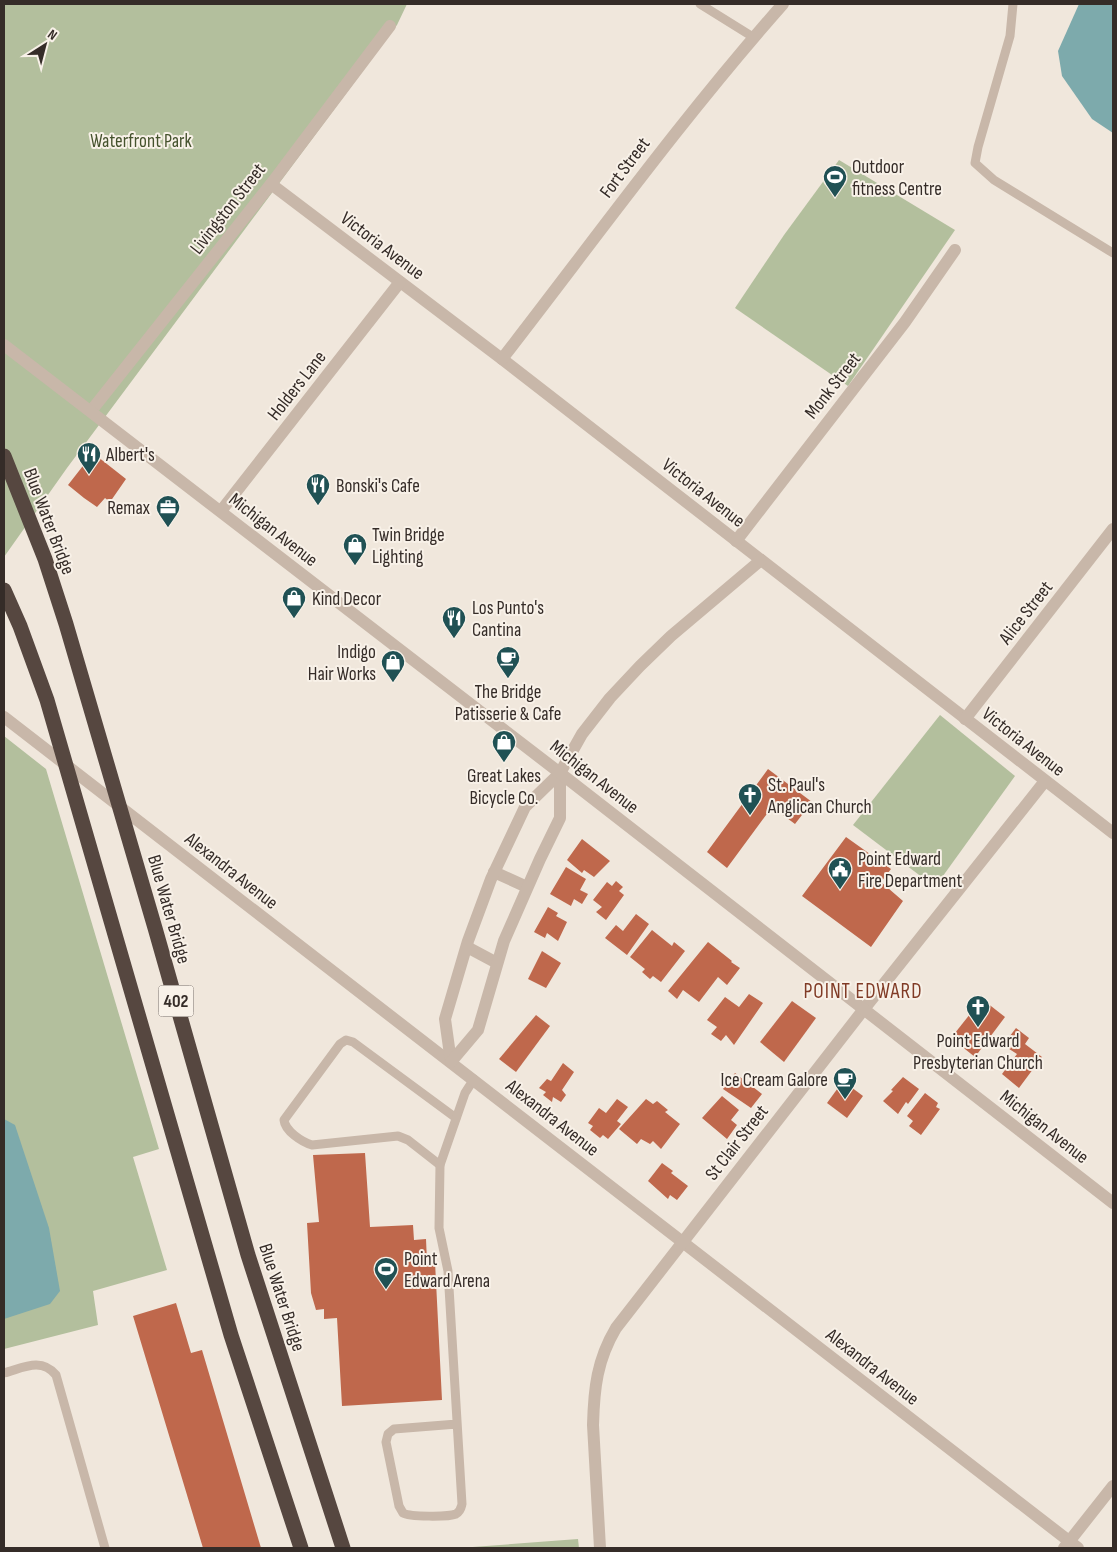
<svg xmlns="http://www.w3.org/2000/svg" width="1117" height="1552" font-family="'Sofia Sans Condensed',sans-serif">
	<rect width="100%" height="100%" fill="#f0e7dc"/>
	<g fill="#b3bf9d">
		<path d="M 4,4 L 407,4 L 397,25 L 67,468 L 4,557 Z"/>
		<path d="M 839,160 L 955,230 L 848,386 L 735,308 L 784,235 Z"/>
		<path d="M 940,715 L 1015,776 L 935,887 L 853,825 Z"/>
		<path d="M 4,736 L 46,769 L 159,1149 L 133,1157 L 167,1270 L 93,1291 L 98,1325 L 4,1349 Z"/>
		<path d="M 578,1539 L 579,1548 L 459,1548 Z"/>
	</g>
	<g fill="#7daaac">
		<path d="M 1079,4 L 1113,4 L 1113,133 L 1092,119 L 1062,76 L 1058,51 Z"/>
		<path d="M 4,1119 L 15,1125 L 49,1228 L 60,1291 L 50,1304 L 4,1319 Z"/>
	</g>
	<g fill="#bf684c">
		<path d="M 93,453 L 126,479 L 110,502 L 105,498 L 97,507 L 84,498 L 68,485 Z"/>
		<path d="M 768,769 L 812,802 L 795,824 L 772,807 L 727,868 L 707,852 Z"/>
		<path d="M 846,837 L 891,869 L 881,882 L 903,901 L 871,947 L 802,896 Z"/>
		<path d="M 582,839 L 610,861 L 594,877 L 584,870 L 582,873 L 567,860 Z"/>
		<path d="M 566,867 L 586,879 L 580,890 L 588,894 L 582,904 L 574,899 L 571,906 L 550,894 Z"/>
		<path d="M 616,881 L 623,887 L 619,891 L 624,895 L 606,920 L 596,912 L 602,907 L 593,900 L 607,882 L 612,886 Z"/>
		<path d="M 548,907 L 558,913 L 556,916 L 567,922 L 558,941 L 547,933 L 545,938 L 534,932 Z"/>
		<path d="M 636,914 L 649,924 L 627,955 L 605,938 L 616,925 L 623,931 Z"/>
		<path d="M 652,930 L 672,946 L 674,942 L 685,951 L 661,982 L 653,976 L 650,979 L 642,972 L 645,969 L 630,957 Z"/>
		<path d="M 708,942 L 732,961 L 731,962 L 740,968 L 727,985 L 718,977 L 699,1002 L 683,990 L 677,999 L 668,991 Z"/>
		<path d="M 542,951 L 561,963 L 546,988 L 528,979 Z"/>
		<path d="M 749,994 L 763,1003 L 734,1045 L 726,1035 L 721,1041 L 711,1034 L 717,1027 L 707,1020 L 725,997 L 739,1007 Z"/>
		<path d="M 982,999 L 1005,1017 L 975,1057 L 951,1038 Z"/>
		<path d="M 792,1001 L 816,1018 L 784,1062 L 760,1042 Z"/>
		<path d="M 536,1015 L 550,1026 L 516,1072 L 499,1059 Z"/>
		<path d="M 1016,1028 L 1029,1038 L 1025,1044 L 1042,1057 L 1019,1088 L 1002,1074 L 1017,1054 L 1003,1045 Z"/>
		<path d="M 563,1063 L 574,1072 L 562,1090 L 566,1095 L 561,1102 L 553,1097 L 552,1102 L 543,1095 L 546,1092 L 539,1088 L 547,1079 L 551,1081 Z"/>
		<path d="M 735,1073 L 762,1094 L 751,1108 L 723,1089 Z"/>
		<path d="M 903,1077 L 919,1089 L 908,1104 L 906,1102 L 898,1114 L 883,1101 L 893,1091 L 891,1090 Z"/>
		<path d="M 843,1081 L 863,1096 L 847,1118 L 827,1103 Z"/>
		<path d="M 925,1093 L 938,1103 L 936,1107 L 940,1109 L 921,1135 L 909,1126 L 913,1121 L 907,1116 Z"/>
		<path d="M 722,1096 L 739,1110 L 731,1120 L 737,1125 L 727,1139 L 702,1118 Z"/>
		<path d="M 617,1099 L 628,1107 L 617,1121 L 621,1124 L 608,1139 L 603,1135 L 600,1138 L 590,1130 L 593,1126 L 588,1123 L 599,1108 L 606,1113 Z"/>
		<path d="M 646,1099 L 653,1104 L 657,1101 L 668,1110 L 665,1112 L 680,1124 L 661,1149 L 653,1141 L 650,1144 L 641,1139 L 637,1144 L 619,1129 Z"/>
		<path d="M 365,1153 L 370,1227 L 413,1225 L 414,1240 L 426,1239 L 427,1262 L 435,1262 L 442,1400 L 342,1406 L 337,1318 L 324,1319 L 324,1309 L 316,1310 L 311,1293 L 307,1223 L 319,1222 L 313,1155 Z"/>
		<path d="M 662,1163 L 673,1171 L 671,1173 L 688,1186 L 677,1200 L 670,1195 L 668,1199 L 648,1181 Z"/>
		<path d="M 176,1303 L 191,1353 L 202,1350 L 261,1548 L 203,1548 L 133,1316 Z"/>
	</g>
	<g fill="none" stroke-linecap="round" stroke-linejoin="round">
		<g stroke="#c8b7a9" stroke-width="9">
			<path d="M 700,4 L 753,37"/>
			<path d="M 1013,4 L 1010,36 L 978,147 L 975,163 L 994,180 L 1113,253"/>
			<path d="M 440,1165 L 408,1140 L 398,1136 L 312,1145 C 302,1142 285,1131 284,1120 L 340,1044 L 346,1040 L 353,1042 L 456,1118"/>
			<path d="M 4,1373 C 23,1368 41,1357 56,1375 L 105,1548"/>
			<path d="M 457,1424 L 394,1429 L 388,1434 L 386,1442 L 399,1506 L 403,1513 C 409,1517 449,1517 456,1514 C 461,1511 461,1508 462,1504 L 448,1271 L 439,1228 L 440,1165 L 465,1093 L 474,1079"/>
		</g>
		<g stroke="#c8b7a9" stroke-width="12">
			<path d="M 271,184 L 502,359 L 1113,833"/>
			<path d="M 502,359 C 595,239 683,117 783,4"/>
			<path d="M 91,411 L 271,184 L 390,26"/>
			<path d="M 221,511 L 400,282"/>
			<path d="M 736,541 L 905,322 L 955,250"/>
			<path d="M 4,717 L 1078,1548"/>
			<path d="M 965,719 L 1113,529"/>
			<path d="M 494,872 L 527,887"/>
			<path d="M 467,947 L 497,963"/>
			<path d="M 451,1062 L 445,1019 L 468,941 L 491,879 L 525,807 L 560,773 L 582,734 L 610,698 L 640,666 L 671,636 L 761,560"/>
			<path d="M 451,1062 L 478,1030 L 504,941 L 540,859 L 560,818 L 560,773"/>
			<path d="M 600,1548 L 593,1425 C 594,1388 597,1360 616,1328 L 864,1009 L 1045,781"/>
			<path d="M 1064,1548 L 1113,1486"/>
		</g>
		<path stroke="#c8b7a9" stroke-width="12" d="M 4,345 L 560,773 L 1113,1203"/>
		<g stroke="#564740" stroke-width="15">
			<path d="M 4,456 L 45,559 L 66,624 L 155,928 L 248,1255 L 343,1548"/>
			<path d="M 4,590 L 20,626 L 47,700 L 231,1335 L 301,1548"/>
		</g>
	</g>
	<defs>
		<g id="stadium-pin" transform="scale(1.25)"><path d="M0 17L-7.5 6A9.5 9.5 0 1 1 7.5 6Z" fill="#205154" stroke="#f8f1e8"/><path d="M0-5a6.5 5 0 1 0 0 10a6.5 5 0 1 0 0-10ZM-3.5-1.8h7v3.6h-7Z" fill="#fff"/></g>
		<g id="restaurant-pin" transform="scale(1.25)"><path d="M0 17L-7.5 6A9.5 9.5 0 1 1 7.5 6Z" fill="#205154" stroke="#f8f1e8"/><path d="M-5-6h1v4h1v-4h1v4h1v-4h1v5L-1.5 .5V6h-2V.5L-5-1ZM5-6V6H3V1.5H1.5Q1.5-4 5-6Z" fill="#fff"/></g>
		<g id="office-pin" transform="scale(1.25)"><path d="M0 17L-7.5 6A9.5 9.5 0 1 1 7.5 6Z" fill="#205154" stroke="#f8f1e8"/><path d="M-6-3h4V-5.5h4V-3h4V5H-6ZM-1-4.5V-3h2v-1.5ZM-6 0V1H6V0Z" fill="#fff"/></g>
		<g id="shop-pin" transform="scale(1.25)"><path d="M0 17L-7.5 6A9.5 9.5 0 1 1 7.5 6Z" fill="#205154" stroke="#f8f1e8"/><path d="M-5-2.5h2.3a2.7 3.5 0 0 1 5.4 0H5L5.5 6h-11ZM-1.5-2.5h3a1.5 2.3 0 0 0-3 0Z" fill="#fff"/></g>
		<g id="cafe-pin" transform="scale(1.25)"><path d="M0 17L-7.5 6A9.5 9.5 0 1 1 7.5 6Z" fill="#205154" stroke="#f8f1e8"/><path d="M-5.5-4.5H6V0H3Q3 3.5 0 3.5H-2.5Q-5.5 3.5-5.5 0ZM3-3.2v2h1.7v-2ZM-6 4.5H4V6H-6Z" fill="#fff"/></g>
		<g id="church-pin" transform="scale(1.25)"><path d="M0 17L-7.5 6A9.5 9.5 0 1 1 7.5 6Z" fill="#205154" stroke="#f8f1e8"/><path d="M-1.2-6h2.4v3.5h3.3v2.4h-3.3V6h-2.4V-.1h-3.3v-2.4h3.3Z" fill="#fff"/></g>
		<g id="civic-pin" transform="scale(1.25)"><path d="M0 17L-7.5 6A9.5 9.5 0 1 1 7.5 6Z" fill="#205154" stroke="#f8f1e8"/><path d="M-.6-6.5H3V-4.5H.6V-3L4-1V1h2V6H-6V1h2V-1L-.6-3ZM-1.2 2.5V6h2.4V2.5Z" fill="#fff"/></g>
	</defs>
	<g fill-rule="evenodd">
		<use href="#stadium-pin" x="835" y="177"/>
		<use href="#restaurant-pin" x="89" y="454"/>
		<use href="#restaurant-pin" x="318" y="485"/>
		<use href="#office-pin" x="168" y="507"/>
		<use href="#shop-pin" x="355" y="545"/>
		<use href="#shop-pin" x="294" y="598"/>
		<use href="#restaurant-pin" x="454" y="618"/>
		<use href="#cafe-pin" x="508" y="658"/>
		<use href="#shop-pin" x="393" y="662"/>
		<use href="#shop-pin" x="504" y="742"/>
		<use href="#church-pin" x="750" y="795"/>
		<use href="#civic-pin" x="840" y="869"/>
		<use href="#church-pin" x="978" y="1007"/>
		<use href="#cafe-pin" x="845" y="1079"/>
		<use href="#stadium-pin" x="386" y="1269"/>
	</g>
	<g text-anchor="middle" stroke-width="4" stroke-linejoin="round" paint-order="stroke">
		<rect fill="#f8f1e8" stroke="#706762" stroke-width="1" x="158.5" y="985.5" width="35" height="31" rx="4"/>
		<g font-size="18" font-weight="bold" fill="#352c28">
			<text x="176" y="1007">402</text>
		</g>
		<g font-size="19" fill="#45522d" stroke="#f8f1e8">
			<text x="141" y="147">Waterfront Park</text>
		</g>
		<g font-size="19" fill="#352c28" stroke="#f8f1e8" text-anchor="start">
			<text x="852" y="173">Outdoor<tspan x="852" dy="22">fitness Centre</tspan></text>
			<text x="106" y="461">Albert's</text>
			<text x="336" y="492">Bonski's Cafe</text>
			<text x="150" y="514" text-anchor="end">Remax</text>
			<text x="372" y="541">Twin Bridge<tspan x="372" dy="22">Lighting</tspan></text>
			<text x="312" y="605">Kind Decor</text>
			<text x="472" y="614">Los Punto's<tspan x="472" dy="22">Cantina</tspan></text>
			<text x="376" y="658" text-anchor="end">Indigo<tspan x="376" dy="22">Hair Works</tspan></text>
			<text x="508" y="698" text-anchor="middle">The Bridge<tspan x="508" dy="22">Patisserie &amp; Cafe</tspan></text>
			<text x="504" y="782" text-anchor="middle">Great Lakes<tspan x="504" dy="22">Bicycle Co.</tspan></text>
			<text x="768" y="791">St. Paul's<tspan x="768" dy="22">Anglican Church</tspan></text>
			<text x="858" y="865">Point Edward<tspan x="858" dy="22">Fire Department</tspan></text>
			<text x="978" y="1047" text-anchor="middle">Point Edward<tspan x="978" dy="22">Presbyterian Church</tspan></text>
			<text x="828" y="1086" text-anchor="end">Ice Cream Galore</text>
			<text x="404" y="1265">Point<tspan x="404" dy="22">Edward Arena</tspan></text>
		</g>
		<g font-size="19" fill="#352c28" stroke="#f8f1e8">
			<text transform="translate(624 167) rotate(-53)" y="7">Fort Street</text>
			<text transform="translate(227 208) rotate(-52)" y="7">Livingston Street</text>
			<text transform="translate(383 245) rotate(37)" y="7">Victoria Avenue</text>
			<text transform="translate(296 385) rotate(-52)" y="7">Holders Lane</text>
			<text transform="translate(832 385) rotate(-52)" y="7">Monk Street</text>
			<text transform="translate(704 492) rotate(38)" y="7">Victoria Avenue</text>
			<text transform="translate(50 521) rotate(69)" y="7">Blue Water Bridge</text>
			<text transform="translate(274 529) rotate(38)" y="7">Michigan Avenue</text>
			<text transform="translate(1025 612) rotate(-52)" y="7">Alice Street</text>
			<text transform="translate(1024 741) rotate(38)" y="7">Victoria Avenue</text>
			<text transform="translate(595 776) rotate(38)" y="7">Michigan Avenue</text>
			<text transform="translate(232 870) rotate(38)" y="7">Alexandra Avenue</text>
			<text transform="translate(170 909) rotate(74)" y="7">Blue Water Bridge</text>
			<text transform="translate(553 1117) rotate(38)" y="7">Alexandra Avenue</text>
			<text transform="translate(1045 1126) rotate(38)" y="7">Michigan Avenue</text>
			<text transform="translate(736 1142) rotate(-52)" y="7">St Clair Street</text>
			<text transform="translate(283 1297) rotate(72)" y="7">Blue Water Bridge</text>
			<text transform="translate(873 1366) rotate(38)" y="7">Alexandra Avenue</text>
		</g>
		<g font-size="21" letter-spacing="1" fill="#803b26" stroke="#f8f1e8">
			<text x="863" y="998">POINT EDWARD</text>
		</g>
	</g>
	<rect width="1117" height="1552" fill="none" stroke="#352c28" stroke-width="10"/>
	<g transform="translate(45 45) rotate(36)" stroke="#f8f1e8" stroke-width="4" paint-order="stroke">
	<path d="M0-4L9 19L0 12L-9 19Z" fill="#352c28"/>
	<text y="-8" font-size="14" font-weight="bold" text-anchor="middle" fill="#352c28">N</text>
	</g>
</svg>
